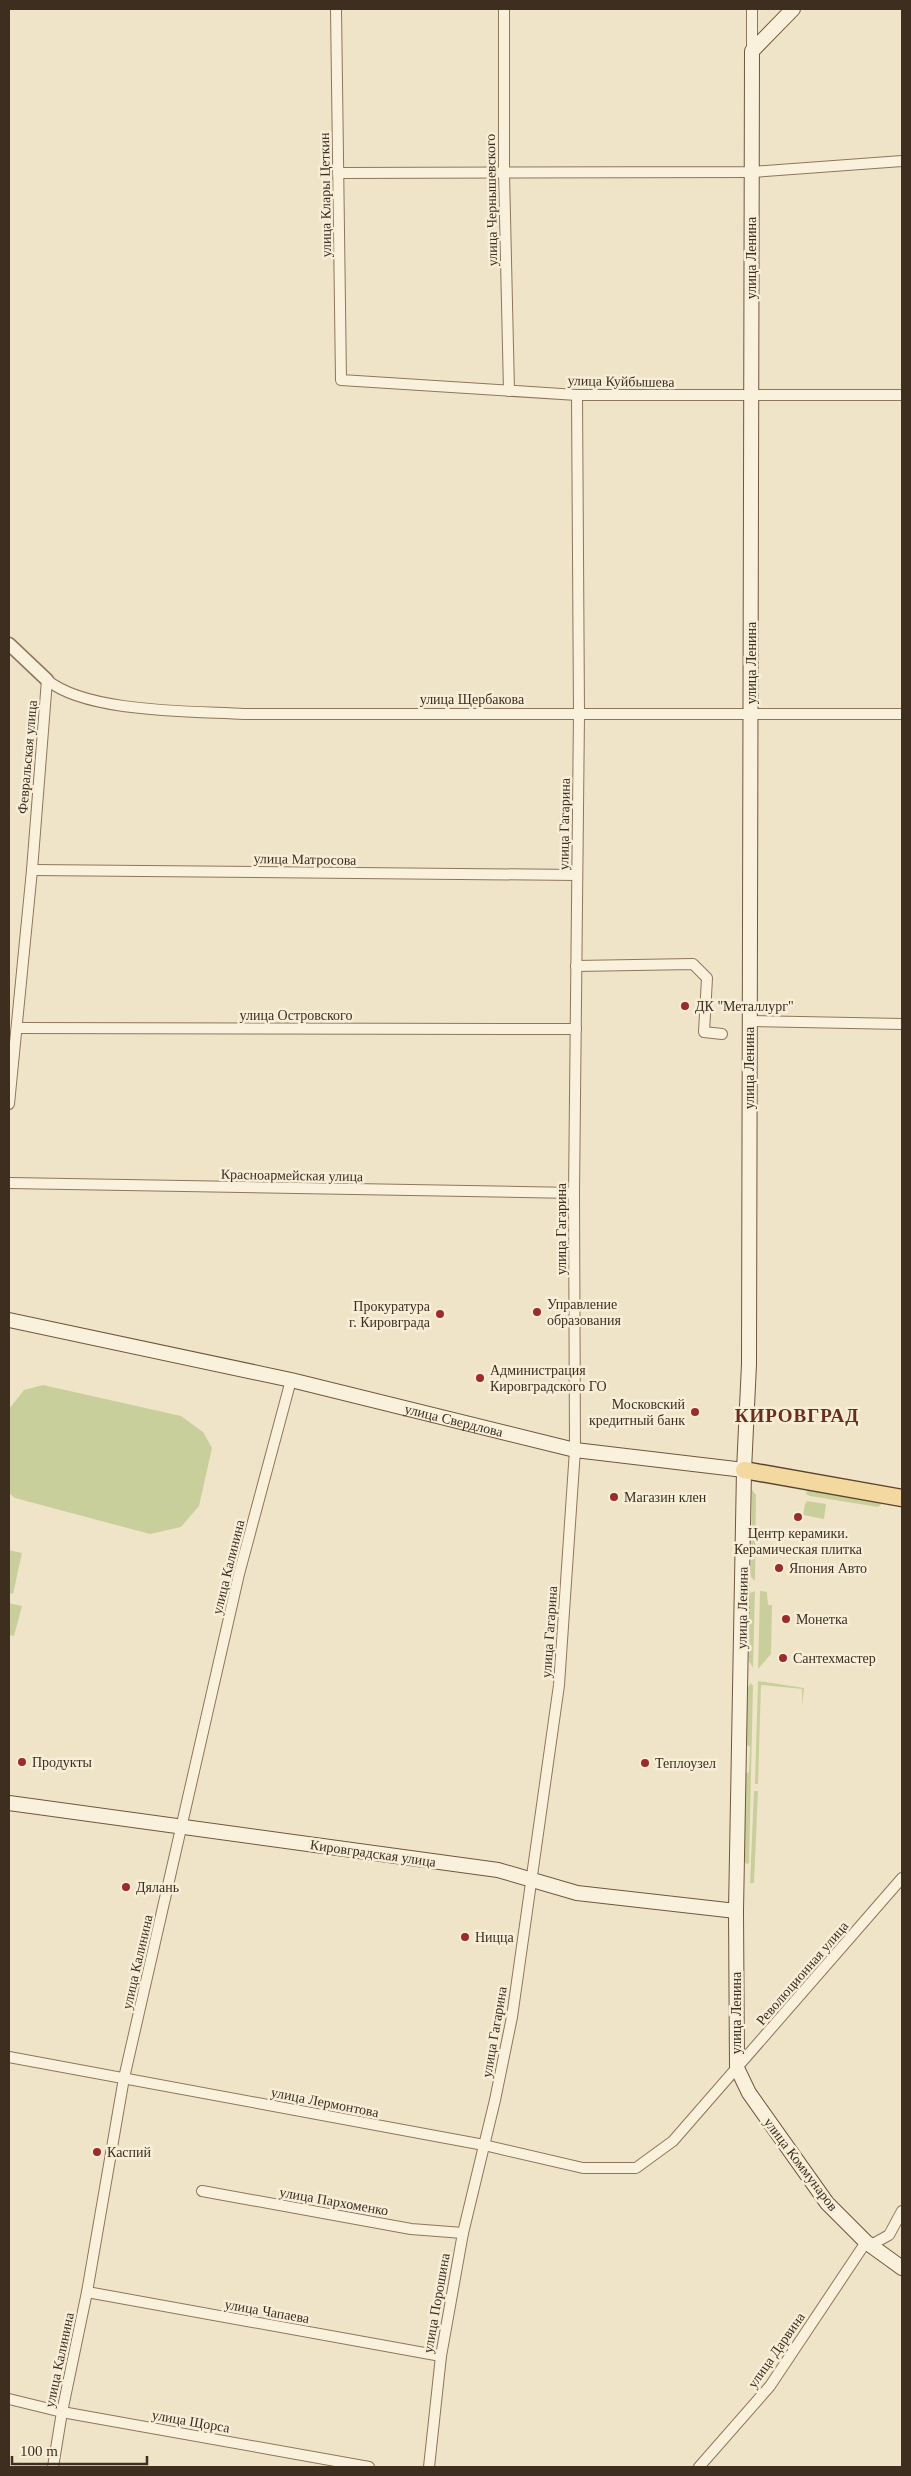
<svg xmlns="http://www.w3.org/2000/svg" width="911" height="2476" font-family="Georgia,serif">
	<rect width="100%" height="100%" fill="#f0e4c8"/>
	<g fill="#c9cf9b">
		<path d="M 43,1385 L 181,1416 L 203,1432 L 212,1448 L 199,1506 L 181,1527 L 150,1534 L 15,1498 L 9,1493 L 9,1409 L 24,1390 Z"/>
		<path d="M 808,1489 L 882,1502 L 883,1503 L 878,1507 L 810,1496 L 806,1494 Z"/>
		<path d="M 752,1490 L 756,1495 L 755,1581 L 751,1577 Z"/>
		<path d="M 807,1501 L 826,1504 L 824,1519 L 803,1515 L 805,1504 Z"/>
		<path d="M 9,1550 L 22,1553 L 13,1594 L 9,1593 Z"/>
		<path d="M 755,1591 L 753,1668 L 749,1661 L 750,1593 Z"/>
		<path d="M 760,1591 L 767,1592 L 768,1605 L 772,1605 L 771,1654 L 758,1669 Z"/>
		<path d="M 9,1603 L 22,1606 L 14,1636 L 9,1635 Z"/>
		<path d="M 758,1681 L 804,1688 L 802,1706 L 802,1689 L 761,1685 L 758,1784 L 755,1784 Z"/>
		<path d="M 751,1683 L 753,1686 L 749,1863 L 747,1864 L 743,1861 L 746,1774 L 749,1772 L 750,1747 L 746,1744 L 747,1688 Z"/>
		<path d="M 754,1791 L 758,1791 L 754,1883 L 750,1883 Z"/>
	</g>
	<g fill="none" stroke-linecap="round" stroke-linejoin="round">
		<g stroke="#8d765c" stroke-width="12">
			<g id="minor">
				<path d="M 336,9 L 341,380 L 577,395 L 902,395"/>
				<path d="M 504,9 L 504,173 L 509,391"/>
				<path d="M 752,51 L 752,9"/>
				<path d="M 338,173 L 752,172 L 902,161"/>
				<path d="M 47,680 C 87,713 192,711 244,714 L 902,714"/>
				<path d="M 32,870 L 577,875"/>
				<path d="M 576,966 L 693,964 L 707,978 L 704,1032 L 722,1034"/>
				<path d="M 749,1021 L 902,1024"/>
				<path d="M 17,1028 L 576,1029"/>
				<path d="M 9,1104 L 32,870 L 47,680"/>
				<path d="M 9,1183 L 574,1193"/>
				<path d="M 9,2057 L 484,2145 L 583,2168 L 636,2168 L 673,2141 L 902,1878"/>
				<path d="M 202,2191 L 411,2229 L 463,2233"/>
				<path d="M 871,2245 L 889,2235 L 902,2211"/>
				<path d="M 87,2292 L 441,2356"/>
				<path d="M 9,2399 L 62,2412 L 369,2467"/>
				<path d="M 53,2467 L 62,2412 L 87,2292 L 124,2078 L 239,1574 L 291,1380"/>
				<path d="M 429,2467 L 441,2356 L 463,2233 L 495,2100 L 512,2017 L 559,1685 L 575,1450 L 574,1193 L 579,713 L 577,395"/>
				<path d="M 699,2467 L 770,2386 L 866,2242"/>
			</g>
		</g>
		<g stroke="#8d765c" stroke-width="15">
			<path id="tertiary" d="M 9,644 L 47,680"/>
		</g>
		<g stroke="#6f573f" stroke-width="16">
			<g id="secondary">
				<path d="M 793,9 L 752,51 L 749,1364 L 744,1470 L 736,1911 L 737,2068 L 749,2093 L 827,2203 L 866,2242 L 902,2268"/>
				<path id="s1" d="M 9,1320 L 291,1380 L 575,1450 L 744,1470"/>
				<path d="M 9,1803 L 498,1870 L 577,1893 L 736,1911"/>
			</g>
		</g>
		<g stroke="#5b4430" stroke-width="19">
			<path id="primary" d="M 744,1470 L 902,1498"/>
		</g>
		<use href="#minor" stroke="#faf1dc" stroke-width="10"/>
		<use href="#tertiary" stroke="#faf1dc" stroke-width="12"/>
		<use href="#secondary" stroke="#faf1dc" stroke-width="14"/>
		<use href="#primary" stroke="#f3d9a0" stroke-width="16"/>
	</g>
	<g fill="#9e2a2b" stroke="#f7eed8" stroke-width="2">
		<circle cx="685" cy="1006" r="5"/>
		<circle cx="537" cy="1312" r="5"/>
		<circle cx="440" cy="1314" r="5"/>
		<circle cx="480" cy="1378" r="5"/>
		<circle cx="695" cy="1412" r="5"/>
		<circle cx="614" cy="1497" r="5"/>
		<circle cx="798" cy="1517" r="5"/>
		<circle cx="779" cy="1568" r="5"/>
		<circle cx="786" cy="1619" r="5"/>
		<circle cx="783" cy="1658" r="5"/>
		<circle cx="22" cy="1762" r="5"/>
		<circle cx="645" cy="1763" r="5"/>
		<circle cx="126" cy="1887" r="5"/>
		<circle cx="465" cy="1937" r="5"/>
		<circle cx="97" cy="2152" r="5"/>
	</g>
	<g text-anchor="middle" stroke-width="5" stroke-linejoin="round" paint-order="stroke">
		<g font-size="14" fill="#3d2e20" stroke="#f7eed8">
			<text transform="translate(325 195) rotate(-91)" y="5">улица Клары Цеткин</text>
			<text transform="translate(491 200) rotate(-91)" y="5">улица Чернышевского</text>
			<text transform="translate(751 258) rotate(-90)" y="5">улица Ленина</text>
			<text transform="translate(621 381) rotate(1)" y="5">улица Куйбышева</text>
			<text transform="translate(751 663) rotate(-90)" y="5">улица Ленина</text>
			<text x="472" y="704">улица Щербакова</text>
			<text transform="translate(27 757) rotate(-85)" y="5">Февральская улица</text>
			<text transform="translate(564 824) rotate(-89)" y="5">улица Гагарина</text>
			<text transform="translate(305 859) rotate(1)" y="5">улица Матросова</text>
			<text x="296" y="1020">улица Островского</text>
			<text transform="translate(749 1068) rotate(-90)" y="5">улица Ленина</text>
			<text transform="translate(292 1175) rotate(1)" y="5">Красноармейская улица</text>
			<text transform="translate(561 1229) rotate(-90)" y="5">улица Гагарина</text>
			<text dy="5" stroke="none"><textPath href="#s1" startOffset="456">улица Свердлова</textPath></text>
			<text transform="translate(228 1567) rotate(-76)" y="5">улица Калинина</text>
			<text transform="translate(742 1608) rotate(-89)" y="5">улица Ленина</text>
			<text transform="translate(549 1632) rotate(-86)" y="5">улица Гагарина</text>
			<text transform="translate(373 1853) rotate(8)" y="5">Кировградская улица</text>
			<text transform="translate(137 1962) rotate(-77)" y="5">улица Калинина</text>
			<text transform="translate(802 1973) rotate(-49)" y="5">Революционная улица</text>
			<text transform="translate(736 2013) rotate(-90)" y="5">улица Ленина</text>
			<text transform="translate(494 2032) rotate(-80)" y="5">улица Гагарина</text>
			<text transform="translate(325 2102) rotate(11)" y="5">улица Лермонтова</text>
			<text transform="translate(801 2164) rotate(53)" y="5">улица Коммунаров</text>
			<text transform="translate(334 2201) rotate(10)" y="5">улица Пархоменко</text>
			<text transform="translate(436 2303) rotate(-80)" y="5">улица Порошина</text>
			<text transform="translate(267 2311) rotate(10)" y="5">улица Чапаева</text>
			<text transform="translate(776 2350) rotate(-55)" y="5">улица Дарвина</text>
			<text transform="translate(59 2360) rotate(-78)" y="5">улица Калинина</text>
			<text transform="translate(191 2421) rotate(10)" y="5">улица Щорса</text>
		</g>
		<g font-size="14" fill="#3d2e20" stroke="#f7eed8" text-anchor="start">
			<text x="695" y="1011">ДК "Металлург"</text>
			<text x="547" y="1309">Управление<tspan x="547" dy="16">образования</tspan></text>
			<text x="430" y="1311" text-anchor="end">Прокуратура<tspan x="430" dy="16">г. Кировграда</tspan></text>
			<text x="490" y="1375">Администрация<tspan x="490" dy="16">Кировградского ГО</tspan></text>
			<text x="685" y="1409" text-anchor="end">Московский<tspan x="685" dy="16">кредитный банк</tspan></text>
			<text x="624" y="1502">Магазин клен</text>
			<text x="798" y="1538" text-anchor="middle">Центр керамики.<tspan x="798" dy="16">Керамическая плитка</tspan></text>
			<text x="789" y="1573">Япония Авто</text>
			<text x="796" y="1624">Монетка</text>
			<text x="793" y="1663">Сантехмастер</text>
			<text x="32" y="1767">Продукты</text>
			<text x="655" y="1768">Теплоузел</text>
			<text x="136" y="1892">Дялань</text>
			<text x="475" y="1942">Ницца</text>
			<text x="107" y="2157">Каспий</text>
		</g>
		<g font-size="19" font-weight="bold" letter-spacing="1" fill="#6b2e1e" stroke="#f7eed8">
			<text x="797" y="1422">КИРОВГРАД</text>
		</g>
	</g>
	<rect width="911" height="2476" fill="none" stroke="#3d2e20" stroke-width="20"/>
	<path d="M12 2456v8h135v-8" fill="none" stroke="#3d2e20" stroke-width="2.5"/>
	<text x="20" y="2456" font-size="15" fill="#3d2e20" stroke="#f7eed8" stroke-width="4" paint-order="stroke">100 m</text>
</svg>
